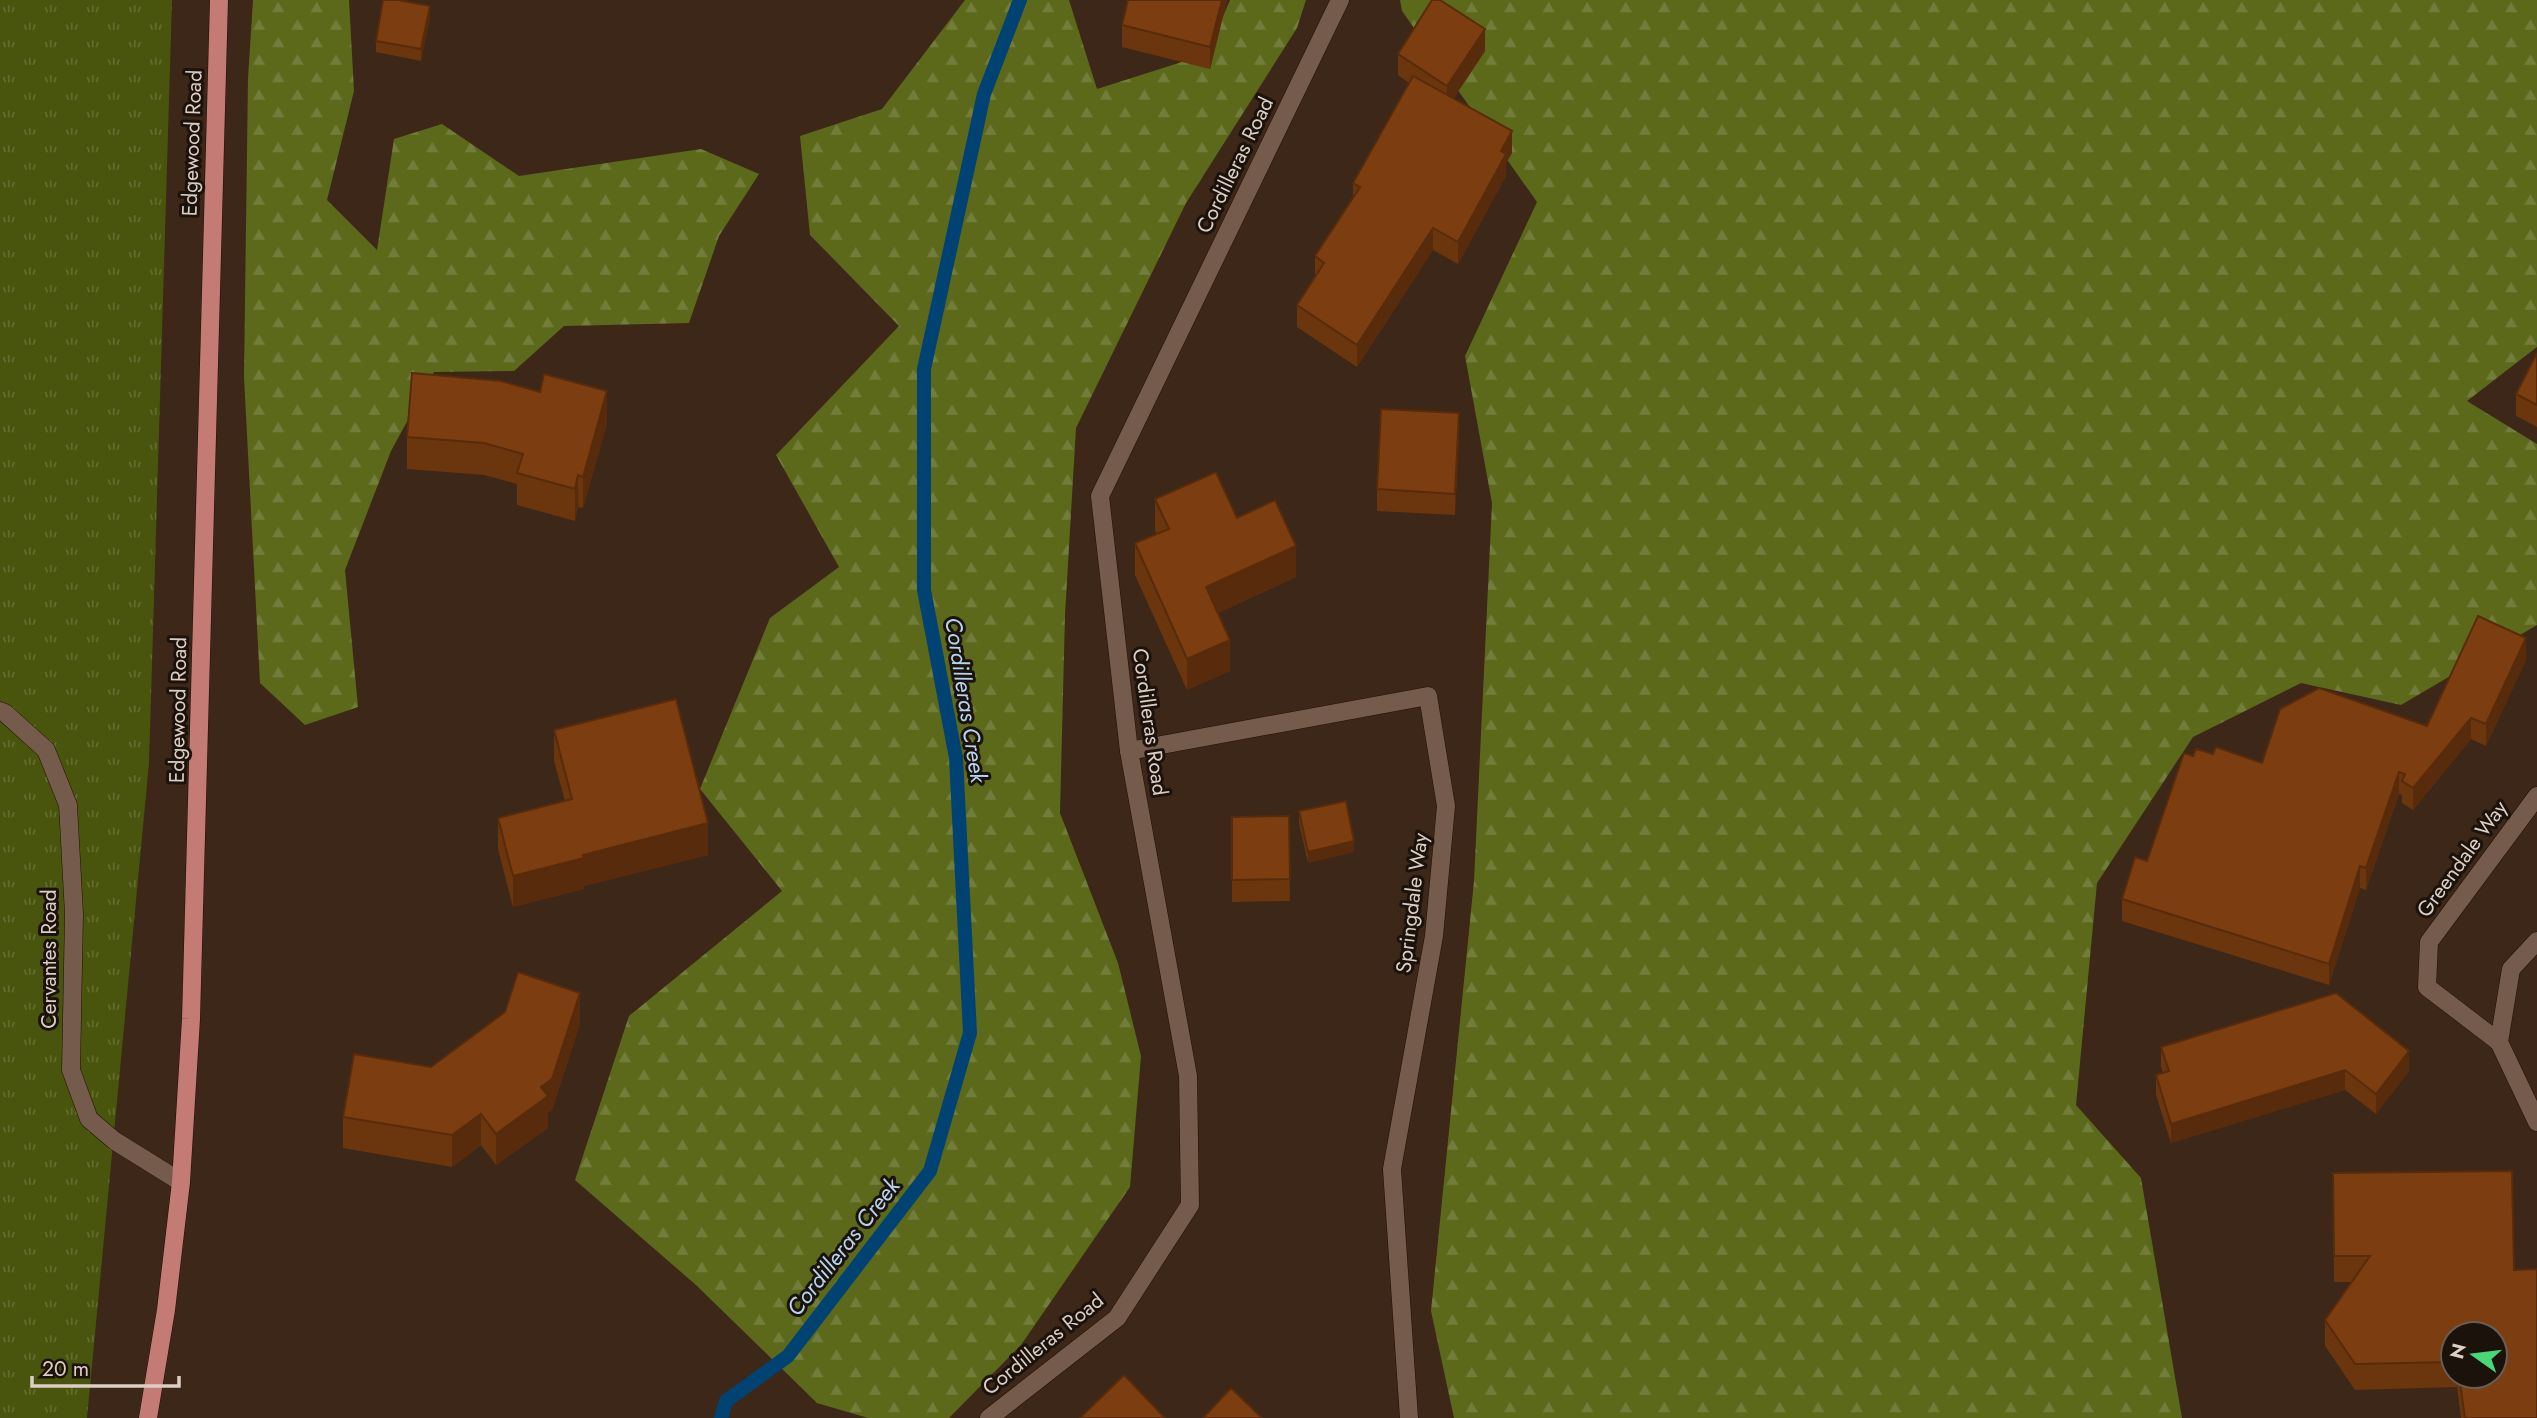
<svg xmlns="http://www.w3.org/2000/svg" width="2537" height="1418" font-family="Jost,sans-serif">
	<defs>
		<pattern id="grass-tufts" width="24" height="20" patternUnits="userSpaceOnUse" patternTransform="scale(1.75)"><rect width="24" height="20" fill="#49550d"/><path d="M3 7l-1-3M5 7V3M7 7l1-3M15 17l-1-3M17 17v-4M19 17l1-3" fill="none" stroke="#636c2f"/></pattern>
		<pattern id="forest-firs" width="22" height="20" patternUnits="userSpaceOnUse" patternTransform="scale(1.75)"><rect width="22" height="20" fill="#5c691b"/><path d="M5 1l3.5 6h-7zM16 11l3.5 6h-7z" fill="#737d3b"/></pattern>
	</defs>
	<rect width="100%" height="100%" fill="#3c2719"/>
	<path fill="url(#grass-tufts)" d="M 0,0 L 172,0 L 149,763 L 87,1418 L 0,1418 Z"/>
	<g fill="url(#forest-firs)">
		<path d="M 253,0 L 349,0 L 354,91 L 327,200 L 377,250 L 394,139 L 442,124 L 519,176 L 701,149 L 759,174 L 719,236 L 689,323 L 564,326 L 514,371 L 434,372 L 391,451 L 345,570 L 358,707 L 305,725 L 260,683 L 244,377 L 248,79 Z"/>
		<path d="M 965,0 L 1069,0 L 1097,89 L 1207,54 L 1230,0 L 1306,0 L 1297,28 L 1186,203 L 1076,428 L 1065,615 L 1060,813 L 1118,963 L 1141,1056 L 1130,1187 L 1021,1345 L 949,1418 L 868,1418 L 817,1403 L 696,1285 L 575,1180 L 629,1016 L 782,891 L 700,789 L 770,618 L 839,567 L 776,455 L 899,326 L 810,235 L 800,136 L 882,109 Z"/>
		<path d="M 1400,0 L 2537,0 L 2537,347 L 2467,401 L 2537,444 L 2537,625 L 2401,705 L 2301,683 L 2193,737 L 2097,883 L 2076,1105 L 2141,1178 L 2182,1418 L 1454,1418 L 1431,1311 L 1474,881 L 1492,503 L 1465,356 L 1537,202 L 1402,11 Z"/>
	</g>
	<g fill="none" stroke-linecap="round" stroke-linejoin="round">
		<path stroke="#004373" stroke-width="14" d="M 721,1418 L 726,1401 L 788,1356 L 930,1171 L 970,1033 L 956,758 L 924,590 L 924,369 L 984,94 L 1020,0"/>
		<g stroke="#230f03" stroke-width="19">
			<g id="minor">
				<path d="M 0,711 L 5,713 L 46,750 L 68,805 L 74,914 L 71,1070 L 89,1119 L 115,1141 L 181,1182"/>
				<path d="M 1129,751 L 1428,696 L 1446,806 L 1434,936 L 1392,1169 L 1409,1418"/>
				<path d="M 2537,941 L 2511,969 L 2499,1042 L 2537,1122"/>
				<path d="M 2499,1042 L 2427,987 L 2429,942 L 2537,796"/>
				<path d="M 989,1418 L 1117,1318 L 1190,1205 L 1188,1076 L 1129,751 L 1100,496 L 1340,0"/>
			</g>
		</g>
		<g stroke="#230f03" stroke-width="19">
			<path id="major" d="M 148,1418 L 166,1310 L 181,1182 L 191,1019 L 219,0"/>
		</g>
		<use href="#minor" stroke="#745b4c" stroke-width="18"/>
		<use href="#major" stroke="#c47a75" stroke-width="18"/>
	</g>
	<g fill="#6b350e" fill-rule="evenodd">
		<path d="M 1227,0 L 1210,69 L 1122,47 L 1122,25 Z"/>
		<path d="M 430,17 L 421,61 L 376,52 L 376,41 Z"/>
		<path d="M 1485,51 L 1453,99 L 1512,153 L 1506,163 L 1506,176 L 1458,264 L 1433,250 L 1357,367 L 1297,327 L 1297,305 L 1315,277 L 1315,256 L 1353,199 L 1353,183 L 1409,83 L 1398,75 L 1398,54 Z"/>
		<path d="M 2537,353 L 2537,427 L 2516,416 L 2516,394 Z"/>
		<path d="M 607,423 L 583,508 L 578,507 L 575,521 L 517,505 L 517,484 L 484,475 L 407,469 L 407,437 Z"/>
		<path d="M 1459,435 L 1455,515 L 1377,511 L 1377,489 Z"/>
		<path d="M 1155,499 L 1237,518 L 1296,577 L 1218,613 L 1230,671 L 1187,690 L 1135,575 L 1135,543 L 1157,534 L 1155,531 Z"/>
		<path d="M 2526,660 L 2486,746 L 2471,739 L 2413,810 L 2402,803 L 2402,795 L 2399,794 L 2366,890 L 2360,888 L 2329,985 L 2122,921 L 2122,899 L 2147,861 L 2193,756 L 2213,754 L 2262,763 L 2427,726 Z"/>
		<path d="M 554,730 L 708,855 L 584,886 L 584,889 L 513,907 L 498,849 L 498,818 L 565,801 L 554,761 Z"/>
		<path d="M 1299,811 L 1354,852 L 1308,863 L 1299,823 Z"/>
		<path d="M 1289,816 L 1290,901 L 1232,902 L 1232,817 Z"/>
		<path d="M 580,1024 L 552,1110 L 548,1113 L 548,1128 L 496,1165 L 481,1145 L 452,1167 L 343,1148 L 343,1117 Z"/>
		<path d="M 2161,1047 L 2409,1071 L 2376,1114 L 2345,1090 L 2171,1143 L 2156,1095 L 2156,1075 L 2163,1073 L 2161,1067 Z"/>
		<path d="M 2333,1173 L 2514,1270 L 2537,1418 L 2461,1418 L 2457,1387 L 2355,1390 L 2325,1346 L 2325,1320 L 2352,1282 L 2334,1282 ZM 2453,1334 L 2495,1376 L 2453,1376 Z"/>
	</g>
	<g fill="#572b0b">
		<path d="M 1222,0 L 1227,0 L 1210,69 L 1210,47 Z"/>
		<path d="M 430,6 L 430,17 L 421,61 L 421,49 Z"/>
		<path d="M 1485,29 L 1485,51 L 1447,108 L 1447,86 Z"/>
		<path d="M 1512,131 L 1512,153 L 1506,163 L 1506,176 L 1458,264 L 1458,242 L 1501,151 Z"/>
		<path d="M 1433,228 L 1433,250 L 1357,367 L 1357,345 Z"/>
		<path d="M 607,391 L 607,423 L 583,508 L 583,477 Z"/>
		<path d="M 1459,413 L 1459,435 L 1455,515 L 1455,494 Z"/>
		<path d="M 578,475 L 578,507 L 575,521 L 575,489 Z"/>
		<path d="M 1296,546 L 1296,577 L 1206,618 L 1206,587 Z"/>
		<path d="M 2526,638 L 2526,660 L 2486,746 L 2486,724 Z"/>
		<path d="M 1230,640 L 1230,671 L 1187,690 L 1187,659 Z"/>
		<path d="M 2471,718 L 2471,739 L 2413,810 L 2413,788 Z"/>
		<path d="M 2399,772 L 2399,794 L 2366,890 L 2366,868 Z"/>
		<path d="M 708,823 L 708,855 L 584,886 L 584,889 L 513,907 L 513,876 L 583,855 Z"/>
		<path d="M 1354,841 L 1354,852 L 1308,863 L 1308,852 Z"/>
		<path d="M 2360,866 L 2360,888 L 2329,985 L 2329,964 Z"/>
		<path d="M 580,993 L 580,1024 L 552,1110 L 548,1113 L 548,1128 L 496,1165 L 496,1134 L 541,1087 Z"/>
		<path d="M 2409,1051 L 2409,1071 L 2376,1114 L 2376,1094 Z"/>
		<path d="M 2345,1070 L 2345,1090 L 2171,1143 L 2171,1124 Z"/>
		<path d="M 481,1114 L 481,1145 L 452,1167 L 452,1135 Z"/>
	</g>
	<g fill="#7c3e10" stroke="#572b0b" stroke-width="2">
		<path d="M 383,0 L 398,0 L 430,6 L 421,49 L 376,41 Z"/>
		<path d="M 1128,0 L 1222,0 L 1210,47 L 1122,25 Z"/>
		<path d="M 1432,0 L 1440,0 L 1485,29 L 1447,86 L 1398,54 Z"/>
		<path d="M 1413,76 L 1512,131 L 1501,151 L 1506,154 L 1458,242 L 1433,228 L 1357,345 L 1297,305 L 1324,263 L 1315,256 L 1360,187 L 1353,183 Z"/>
		<path d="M 2537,353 L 2537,405 L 2516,394 Z"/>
		<path d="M 412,373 L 501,381 L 540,392 L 544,374 L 607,391 L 583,477 L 578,475 L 575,489 L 517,473 L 523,454 L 484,443 L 407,437 Z"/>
		<path d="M 1381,409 L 1459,413 L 1455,494 L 1377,489 Z"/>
		<path d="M 1216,472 L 1237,518 L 1275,500 L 1296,546 L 1206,587 L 1230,640 L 1187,659 L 1135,543 L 1169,529 L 1155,499 Z"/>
		<path d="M 2478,616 L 2526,638 L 2486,724 L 2471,718 L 2413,788 L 2402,781 L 2405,774 L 2399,772 L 2366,868 L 2360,866 L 2329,964 L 2122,899 L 2135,857 L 2147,861 L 2184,753 L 2193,756 L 2196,749 L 2213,754 L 2216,747 L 2262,763 L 2280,709 L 2319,688 L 2427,726 Z"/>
		<path d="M 676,699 L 708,823 L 583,855 L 584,858 L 513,876 L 498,818 L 572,799 L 554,730 Z"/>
		<path d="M 1346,801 L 1354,841 L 1308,852 L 1299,811 Z"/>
		<path d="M 1289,816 L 1290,879 L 1232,880 L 1232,817 Z"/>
		<path d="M 518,972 L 580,993 L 552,1079 L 541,1087 L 548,1096 L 496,1134 L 481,1114 L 452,1135 L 343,1117 L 354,1054 L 431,1067 L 505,1012 Z"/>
		<path d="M 2336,993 L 2409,1051 L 2376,1094 L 2345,1070 L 2171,1124 L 2156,1075 L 2169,1071 L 2161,1047 Z"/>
		<path d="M 2512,1171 L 2514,1270 L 2537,1269 L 2537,1418 L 2465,1418 L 2459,1376 L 2495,1376 L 2495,1334 L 2453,1334 L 2453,1362 L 2355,1364 L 2325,1320 L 2370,1256 L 2334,1256 L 2333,1173 Z"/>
		<path d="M 1124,1375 L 1165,1418 L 1080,1418 Z"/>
		<path d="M 1231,1388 L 1262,1418 L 1203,1418 Z"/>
	</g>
	<g text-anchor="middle" stroke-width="6" stroke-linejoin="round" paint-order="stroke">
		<g font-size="21" fill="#dccec5" stroke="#1c120c">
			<text transform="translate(192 143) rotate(-88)" y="7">Edgewood Road</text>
			<text transform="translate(1235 165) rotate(-64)" y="7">Cordilleras Road</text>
			<text transform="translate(178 710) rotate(-89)" y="7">Edgewood Road</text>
			<text transform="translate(1150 722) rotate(82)" y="7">Cordilleras Road</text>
			<text transform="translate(2462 859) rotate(-54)" y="7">Greendale Way</text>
			<text transform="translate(1412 903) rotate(-83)" y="7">Springdale Way</text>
			<text transform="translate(49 959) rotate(-90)" y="7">Cervantes Road</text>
			<text transform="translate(1043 1344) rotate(-39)" y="7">Cordilleras Road</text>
		</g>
		<g font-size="23" font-style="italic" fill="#b5d4f1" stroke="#1c120c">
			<text transform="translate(966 700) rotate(81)" y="8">Cordilleras Creek</text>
			<text transform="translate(843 1247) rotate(-52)" y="8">Cordilleras Creek</text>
		</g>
	</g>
	<g transform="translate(2474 1355) rotate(284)"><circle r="33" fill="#1c120c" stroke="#695d56" stroke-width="2"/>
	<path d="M0-5L12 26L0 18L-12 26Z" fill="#49d778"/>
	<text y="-10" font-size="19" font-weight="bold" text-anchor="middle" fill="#dccec5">N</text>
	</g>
	<path d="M32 1376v10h147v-10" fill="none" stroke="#dccec5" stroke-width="3.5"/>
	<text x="42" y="1376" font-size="21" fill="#dccec5" stroke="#1c120c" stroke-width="5" paint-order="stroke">20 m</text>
</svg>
